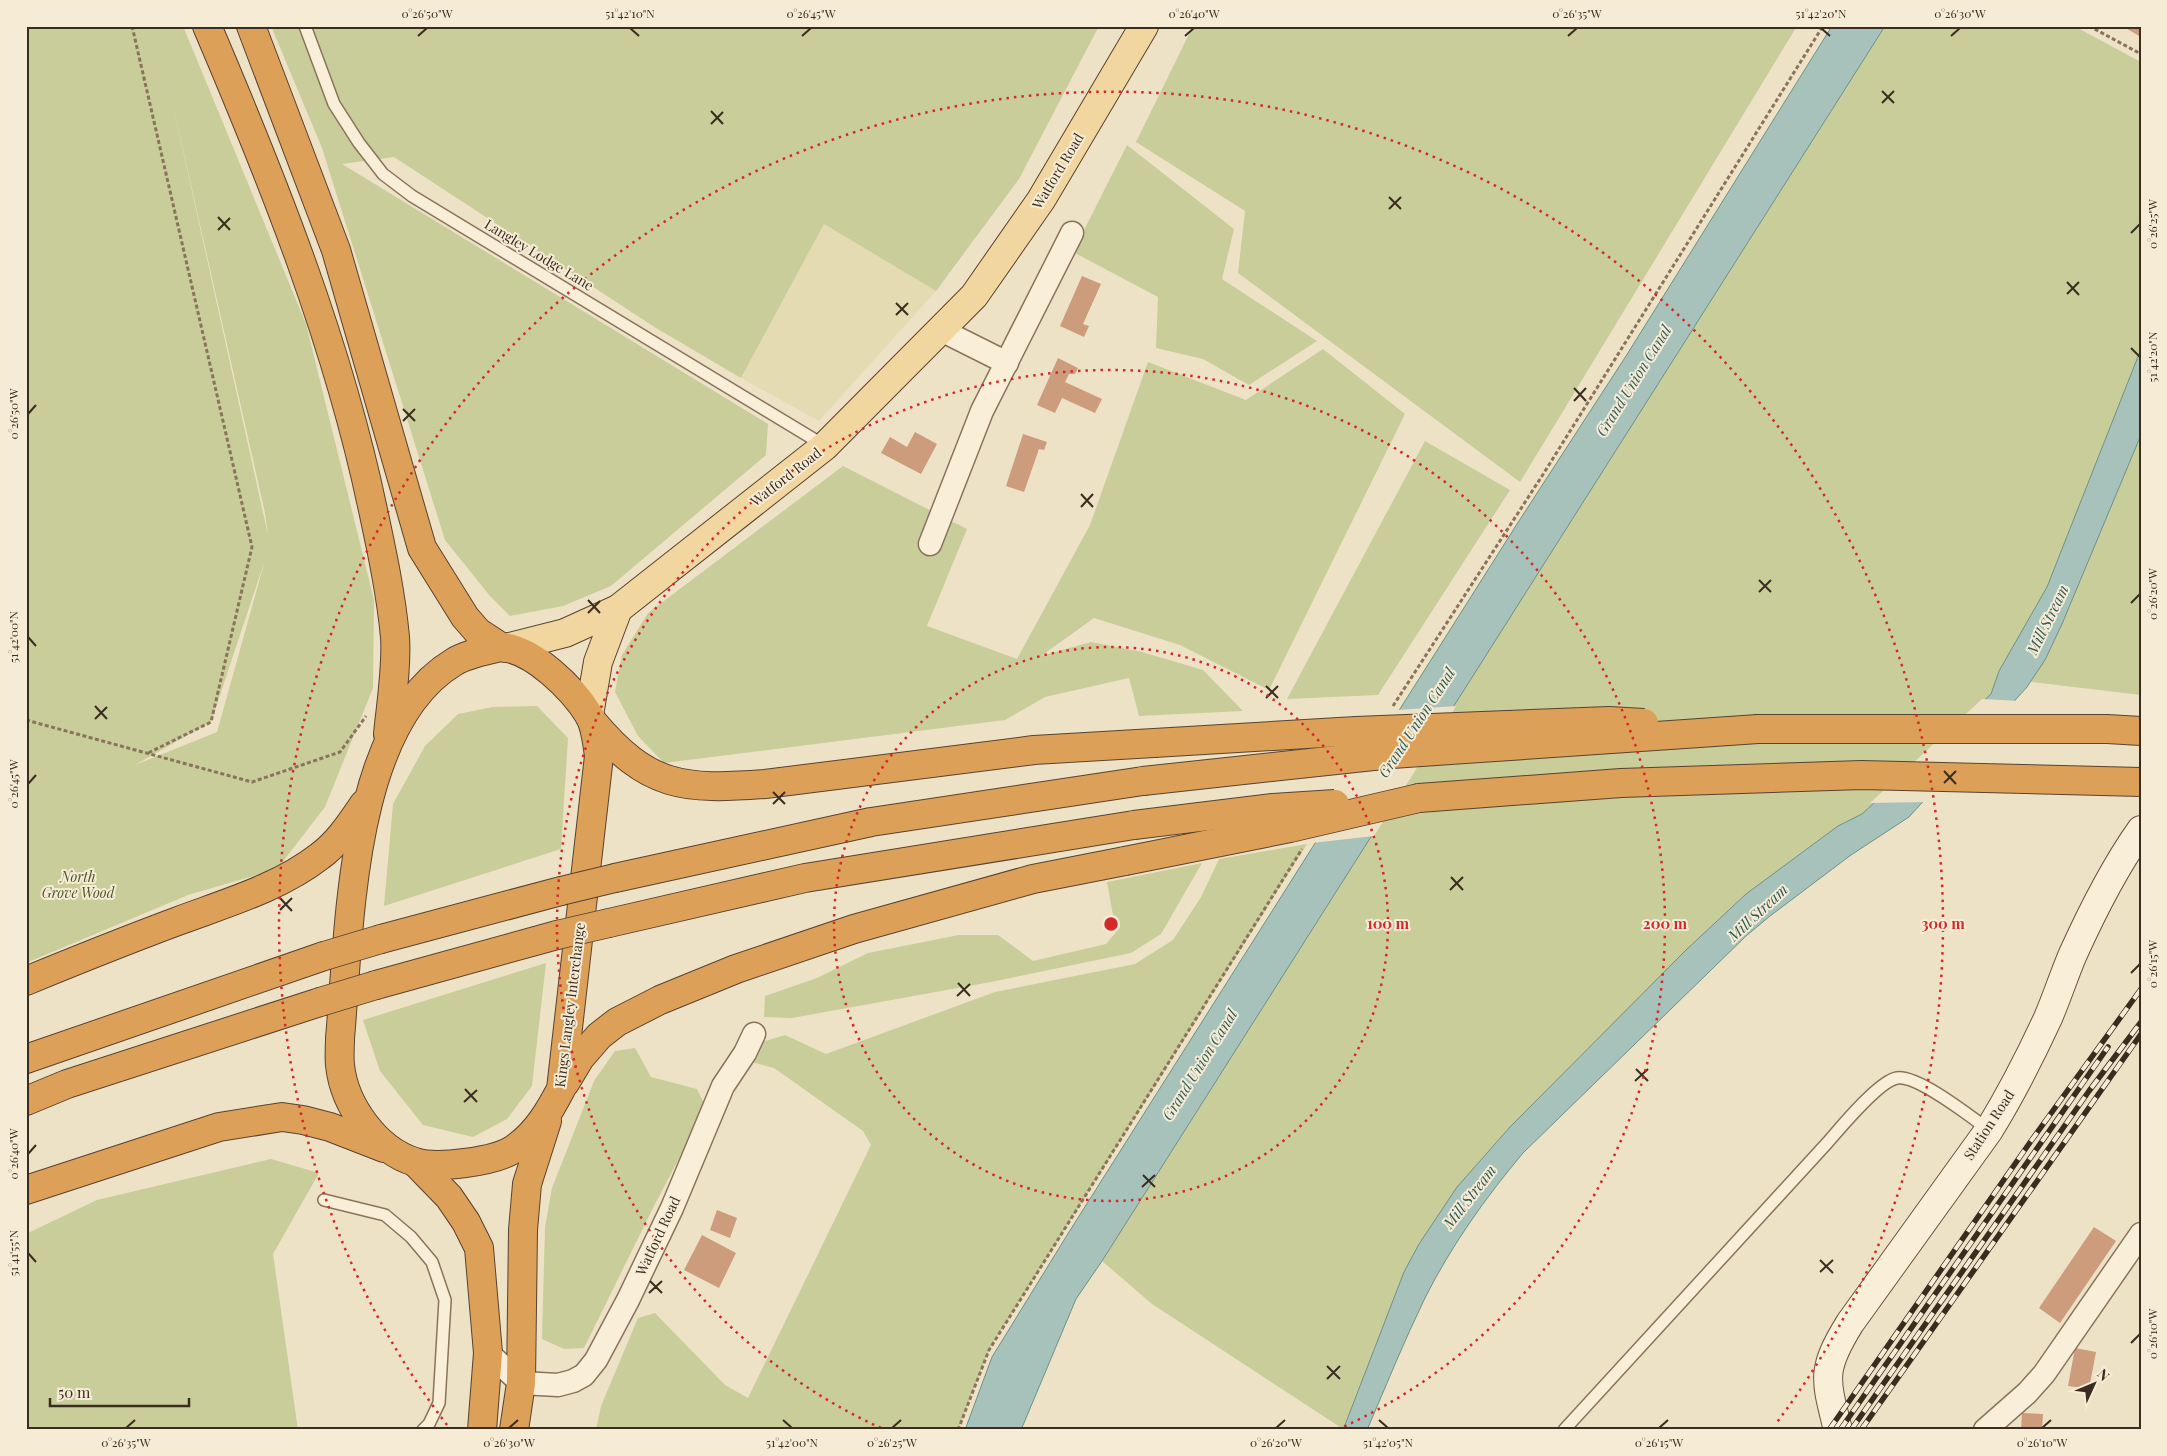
<svg xmlns="http://www.w3.org/2000/svg" width="2167" height="1456" font-family="'Playfair Display',serif">
	<rect width="100%" height="100%" fill="#eee2c6"/>
	<path fill="#e4dbb3" d="M 824,224 L 936,291 L 819,421 L 741,378 Z"/>
	<g fill="#c8cd9a" fill-rule="evenodd">
		<path d="M 26,26 L 183,26 L 306,324 L 374,600 L 373,688 L 325,807 L 277,869 L 188,895 L 26,963 ZM 169,87 L 265,513 L 268,535 ZM 265,560 L 217,732 L 135,765 L 211,722 Z"/>
		<path d="M 271,26 L 1099,26 L 1019,179 L 936,291 L 824,224 L 741,378 L 656,328 L 394,157 L 342,164 L 768,424 L 766,455 L 611,586 L 563,606 L 510,616 L 490,596 L 445,540 L 322,148 Z"/>
		<path d="M 1193,26 L 1797,26 L 1520,482 L 1238,273 L 1245,211 L 1136,142 Z"/>
		<path d="M 1885,26 L 2074,26 L 2141,62 L 2141,349 L 2047,587 L 1999,671 L 1991,694 L 1862,814 L 1838,826 L 1746,894 L 1686,950 L 1510,1127 L 1457,1187 L 1419,1244 L 1404,1272 L 1343,1429 L 1152,1304 L 1102,1261 Z"/>
		<path d="M 1127,145 L 1234,229 L 1222,279 L 1317,341 L 1249,385 L 1203,359 L 1156,348 L 1158,297 L 1073,252 Z"/>
		<path d="M 1323,349 L 1405,414 L 1269,690 L 1180,645 L 1094,618 L 1041,656 L 1091,642 L 1142,652 L 1203,670 L 1243,711 L 1139,716 L 1129,678 L 1045,697 L 1005,720 L 664,763 L 638,736 L 615,692 L 622,655 L 648,613 L 843,466 L 967,529 L 927,626 L 1017,659 L 1090,525 L 1148,362 L 1246,400 Z"/>
		<path d="M 2141,435 L 2141,695 L 2031,682 L 2045,660 L 2062,624 Z"/>
		<path d="M 1425,441 L 1510,490 L 1378,695 L 1287,699 Z"/>
		<path d="M 537,706 L 568,738 L 561,849 L 384,906 L 393,804 L 425,746 L 458,714 L 493,707 Z"/>
		<path d="M 1307,844 L 989,1350 L 958,1430 L 596,1430 L 601,1406 L 638,1318 L 655,1313 L 725,1385 L 748,1398 L 871,1145 L 863,1131 L 774,1068 L 748,1061 L 759,1043 L 785,1035 L 826,1054 L 995,992 L 1135,964 L 1173,940 L 1201,897 L 1219,859 Z"/>
		<path d="M 1202,863 L 1161,934 L 1131,953 L 991,982 L 792,1018 L 764,1017 L 765,996 L 817,978 L 868,953 L 959,935 L 998,935 L 1033,961 L 1106,944 L 1116,932 L 1107,882 Z"/>
		<path d="M 546,963 L 532,1086 L 507,1119 L 473,1137 L 423,1125 L 380,1071 L 363,1020 Z"/>
		<path d="M 635,1048 L 651,1077 L 697,1089 L 706,1107 L 655,1204 L 584,1348 L 564,1349 L 542,1339 L 545,1227 L 552,1188 L 594,1081 L 615,1051 Z"/>
		<path d="M 271,1159 L 319,1173 L 273,1254 L 298,1430 L 26,1430 L 26,1234 L 97,1200 Z"/>
	</g>
	<g fill="#a7c2ba" stroke="#6e9087">
		<path d="M 1832,26 L 1885,26 L 1102,1261 L 1076,1299 L 1021,1430 L 965,1430 L 992,1357 L 1069,1232 L 1517,524 L 1626,356 Z"/>
		<path d="M 2141,349 L 2141,435 L 2062,624 L 2045,660 L 2027,687 L 1909,817 L 1851,855 L 1770,916 L 1746,936 L 1523,1153 C 1486,1197 1451,1246 1425,1298 C 1404,1341 1386,1386 1367,1430 L 1343,1430 L 1404,1272 L 1419,1244 L 1457,1187 L 1510,1127 L 1686,950 L 1746,894 L 1838,826 L 1862,814 L 1991,694 L 1999,671 L 2047,587 Z"/>
	</g>
	<g fill="#eee2c6">
		<path d="M 1982,699 L 2020,701 L 1926,802 L 1870,803 Z"/>
		<path d="M 1456,706 L 1374,836 L 1312,843 L 1396,710 Z"/>
	</g>
	<g fill="#cc9c7c">
		<path d="M 2122,26 L 2141,26 L 2141,37 Z"/>
		<path d="M 1082,276 L 1101,284 L 1083,324 L 1089,326 L 1084,337 L 1060,326 Z"/>
		<path d="M 1058,358 L 1078,368 L 1075,374 L 1069,374 L 1065,382 L 1102,399 L 1095,413 L 1062,398 L 1055,413 L 1037,405 Z"/>
		<path d="M 915,432 L 937,444 L 921,474 L 881,453 L 890,437 L 907,447 Z"/>
		<path d="M 1023,434 L 1047,442 L 1044,450 L 1039,449 L 1024,492 L 1006,486 Z"/>
		<path d="M 717,1210 L 737,1218 L 730,1238 L 710,1230 Z"/>
		<path d="M 2094,1227 L 2116,1241 L 2060,1323 L 2039,1308 Z"/>
		<path d="M 702,1235 L 736,1253 L 719,1288 L 684,1270 Z"/>
		<path d="M 2075,1348 L 2096,1352 L 2089,1389 L 2068,1386 Z"/>
		<path d="M 2022,1413 L 2043,1414 L 2042,1430 L 2021,1430 Z"/>
	</g>
	<g fill="none" stroke-linecap="round" stroke-linejoin="round">
		<g stroke="#8a735c" stroke-width="14">
			<g id="lane">
				<path d="M 305,26 L 334,104 L 359,143 L 383,174 L 412,196 L 825,446"/>
				<path d="M 324,1200 L 385,1215 L 411,1237 L 432,1262 L 445,1300 L 439,1403 L 429,1424 L 423,1430"/>
				<path d="M 1564,1430 C 1653,1334 1741,1238 1828,1142 C 1841,1127 1879,1081 1897,1078 C 1918,1075 1971,1117 1989,1130"/>
			</g>
		</g>
		<g stroke="#8a735c" stroke-width="25">
			<g id="street">
				<path d="M 939,329 L 1007,363"/>
				<path d="M 930,544 L 982,411 L 1072,233"/>
				<path d="M 488,1353 L 521,1383 L 558,1385 L 573,1381 L 584,1375 L 596,1360 L 628,1300 L 672,1208 L 723,1086 L 745,1053 L 754,1034"/>
				<path d="M 1985,1430 L 2027,1393 L 2044,1374 L 2141,1234"/>
			</g>
		</g>
		<g stroke="#6c543f" stroke-width="30">
			<path id="secondary" d="M 1838,1430 C 1825,1378 1821,1370 1850,1323 L 1989,1130 C 2011,1094 2030,1057 2048,1018 C 2057,997 2064,975 2073,954 C 2092,912 2114,868 2141,830"/>
		</g>
		<g stroke="#584230" stroke-width="30">
			<g id="primary">
				<path d="M 506,648 L 565,633 L 618,609 L 825,446 L 974,296 L 1041,200 L 1144,26"/>
				<path d="M 589,715 L 598,662 L 618,609"/>
			</g>
		</g>
		<g stroke="#584230" stroke-width="30">
			<g id="highway">
				<path d="M 207,26 C 274,183 338,343 373,510 C 382,552 391,594 395,637 C 397,667 391,704 388,734"/>
				<path d="M 251,26 L 336,250 L 422,548 L 465,617 L 478,632 L 501,647"/>
				<path d="M 501,647 C 533,649 573,689 589,715 C 596,727 597,743 599,756 L 561,1089 C 550,1110 538,1131 518,1146 C 505,1157 481,1161 465,1163 C 449,1165 430,1167 415,1162 C 376,1150 344,1105 340,1065 C 339,1056 340,1047 340,1038 C 350,929 349,725 454,662 C 467,654 485,651 501,647 Z"/>
				<path d="M 593,722 C 648,788 684,790 765,784 L 1034,750 L 1154,743"/>
				<path d="M 1758,729 L 2107,729 L 2141,731"/>
				<path d="M 1419,798 L 1621,783 L 1862,775 L 2141,782"/>
				<path d="M 615,878 L 871,822 L 1143,781"/>
				<path d="M 609,923 L 805,878 L 1134,825"/>
				<path d="M 381,939 L 561,891"/>
				<path d="M 26,981 C 77,960 127,940 178,921 C 226,903 279,888 320,856 C 338,843 351,823 364,804"/>
				<path d="M 376,985 L 557,935"/>
				<path d="M 26,1059 L 324,956"/>
				<path d="M 565,1083 L 580,1058 L 599,1036 L 617,1022 L 660,1000 L 736,969 L 854,929 L 1033,879 L 1125,861"/>
				<path d="M 26,1101 L 67,1084 L 320,1002"/>
				<path d="M 416,1163 L 449,1197 L 466,1222 L 479,1248 L 488,1353 L 482,1430"/>
				<path d="M 26,1190 L 219,1127 L 282,1117 L 303,1120 L 330,1127 L 384,1148"/>
				<path d="M 514,1430 L 521,1383 L 523,1230 L 527,1184 L 547,1121"/>
			</g>
		</g>
		<g stroke="#8a735c" stroke-width="3" stroke-dasharray="4 2.5" stroke-linecap="butt">
			<path d="M 132,26 L 252,547 L 211,722 L 148,753"/>
			<path d="M 2089,26 L 2141,54"/>
			<path d="M 1393,706 L 1542,476 L 1823,26"/>
			<path d="M 26,720 L 252,782 L 340,752 L 366,716"/>
			<path d="M 958,1430 L 989,1350 L 1302,849"/>
		</g>
		<use href="#lane" stroke="#f9efd9" stroke-width="11"/>
		<use href="#street" stroke="#f9efd9" stroke-width="22"/>
		<use href="#secondary" stroke="#f9efd9" stroke-width="28"/>
		<use href="#primary" stroke="#f1d69f" stroke-width="28"/>
		<use href="#highway" stroke="#dca058" stroke-width="28"/>
		<g stroke="#3a2c1f" stroke-width="5.5">
			<g id="rail">
				<path d="M 1829,1430 L 2031,1141 L 2141,989"/>
				<path d="M 1840,1430 L 2108,1047"/>
				<path d="M 1851,1430 L 2089,1091 L 2141,1022"/>
				<path d="M 1861,1430 L 2141,1034"/>
			</g>
		</g>
		<use href="#rail" stroke="#f6ecd6" stroke-width="4" stroke-dasharray="11" stroke-linecap="butt"/>
		<g stroke="#584230" stroke-width="30" stroke-linecap="butt">
			<g id="highway-bridge">
				<path d="M 1154,743 L 1356,731 L 1609,721 L 1644,723"/>
				<path d="M 1143,781 L 1392,754 L 1758,729"/>
				<path d="M 1134,825 L 1273,808 L 1335,804"/>
				<path d="M 1125,861 L 1290,828 L 1419,798"/>
				<path d="M 561,891 L 615,878"/>
				<path d="M 557,935 L 609,923"/>
				<path d="M 324,956 L 381,939"/>
				<path d="M 320,1002 L 376,985"/>
			</g>
		</g>
		<use href="#highway-bridge" stroke="#dca058" stroke-width="28"/>
	</g>
	<path fill="none" stroke="#3a2c1f" stroke-width="2" d="M 630,28 L 639,36M 1821,28 L 1830,36M 418,36 L 427,28M 802,36 L 811,28M 1185,36 L 1194,28M 1568,36 L 1577,28M 1951,36 L 1960,28M 1882,91 L 1894,103M 1882,103 L 1894,91M 711,111 L 723,124M 711,124 L 723,112M 1389,197 L 1401,209M 1389,209 L 1401,197M 218,217 L 230,230M 218,230 L 230,218M 2131,233 L 2140,224M 2067,282 L 2079,295M 2067,294 L 2079,282M 896,303 L 908,315M 896,315 L 908,303M 2131,348 L 2140,357M 1574,388 L 1586,401M 1574,401 L 1586,388M 403,409 L 415,421M 28,414 L 36,405M 403,421 L 415,409M 1081,494 L 1093,507M 1081,507 L 1093,494M 1759,580 L 1771,592M 1759,592 L 1771,580M 588,600 L 600,613M 2131,603 L 2140,594M 588,613 L 600,601M 28,637 L 36,646M 1266,686 L 1278,698M 1266,698 L 1278,686M 95,706 L 107,719M 95,719 L 107,707M 1944,771 L 1956,784M 1944,783 L 1956,771M 28,784 L 36,775M 773,792 L 785,804M 773,804 L 785,792M 1451,877 L 1463,890M 1450,890 L 1463,877M 280,898 L 292,911M 280,910 L 292,898M 2131,973 L 2140,964M 958,983 L 970,996M 957,996 L 970,984M 1636,1069 L 1648,1081M 1635,1081 L 1648,1069M 465,1089 L 477,1102M 464,1102 L 477,1090M 28,1154 L 36,1145M 1143,1175 L 1155,1187M 1142,1187 L 1155,1175M 28,1253 L 36,1262M 1820,1260 L 1833,1273M 1820,1272 L 1833,1260M 650,1281 L 662,1293M 649,1293 L 662,1281M 2131,1343 L 2140,1334M 1327,1366 L 1340,1379M 1327,1379 L 1340,1366M 783,1420 L 792,1428M 1379,1420 L 1388,1428M 126,1428 L 135,1420M 509,1428 L 518,1420M 892,1428 L 901,1420M 1276,1428 L 1285,1420M 1659,1428 L 1668,1420M 2042,1428 L 2051,1420"/>
	<g fill="none" stroke="#d62828" stroke-width="2.5" stroke-dasharray="2.5 5">
		<circle cx="1111" cy="924" r="277"/>
		<path d="M881 1428A554 554 0 1 1 1341 1428"/>
		<path d="M447 1425A832 832 0 1 1 1775 1425"/>
	</g>
	<g text-anchor="middle" stroke-width="4" stroke-linejoin="round" paint-order="stroke">
		<g font-size="14" fill="#3a2c1f" stroke="#f6ecd6">
			<text transform="translate(1058 171) rotate(-59)" y="5">Watford Road</text>
			<text transform="translate(539 255) rotate(31)" y="5">Langley Lodge Lane</text>
			<text transform="translate(786 477) rotate(-38)" y="5">Watford Road</text>
			<text transform="translate(570 1005) rotate(-83)" y="5">Kings Langley Interchange</text>
			<text transform="translate(1989 1125) rotate(-57)" y="5">Station Road</text>
			<text transform="translate(658 1236) rotate(-65)" y="5">Watford Road</text>
		</g>
		<g font-size="14" font-style="italic" fill="#4b5626" stroke="#f6ecd6">
			<text x="78" y="882">North<tspan x="78" dy="16">Grove Wood</tspan></text>
		</g>
		<g font-size="15" font-style="italic" fill="#2f5a56" stroke="#f6ecd6">
			<text transform="translate(1634 381) rotate(-58)" y="5">Grand Union Canal</text>
			<text transform="translate(2048 620) rotate(-64)" y="5">Mill Stream</text>
			<text transform="translate(1417 723) rotate(-57)" y="5">Grand Union Canal</text>
			<text transform="translate(1758 913) rotate(-43)" y="5">Mill Stream</text>
			<text transform="translate(1200 1065) rotate(-58)" y="5">Grand Union Canal</text>
			<text transform="translate(1470 1197) rotate(-52)" y="5">Mill Stream</text>
		</g>
	</g>
	<circle cx="1111" cy="924" r="8" fill="#d62828" stroke="#f6ecd6" stroke-width="2.5"/>
	<g font-size="15" text-anchor="middle" font-weight="bold" fill="#d62828" stroke="#f6ecd6" stroke-width="4" stroke-linejoin="round" paint-order="stroke">
		<text x="1388" y="929">100 m</text>
		<text x="1665" y="929">200 m</text>
		<text x="1943" y="929">300 m</text>
	</g>
	<rect width="2167" height="1456" fill="none" stroke="#f6ecd6" stroke-width="55"/>
	<g transform="translate(2094 1384) rotate(46)" stroke="#f6ecd6" stroke-width="4" paint-order="stroke">
	<path d="M0-4L9 19L0 12L-9 19Z" fill="#3a2c1f"/>
	<text y="-8" font-size="14" font-weight="bold" text-anchor="middle" fill="#3a2c1f">N</text>
	</g>
	<path d="M50 1398v8h139v-8" fill="none" stroke="#3a2c1f" stroke-width="2.5"/>
	<text x="58" y="1398" font-size="15" fill="#3a2c1f" stroke="#f6ecd6" stroke-width="4" paint-order="stroke">50 m</text>
	<rect x="28" y="28" width="2112" height="1400" fill="none" stroke="#3a2c1f" stroke-width="2"/>
	<g font-size="12" text-anchor="middle" fill="#3a2c1f">
		<text x="427" y="18">0°26'50"W</text>
		<text x="630" y="18">51°42'10"N</text>
		<text x="811" y="18">0°26'45"W</text>
		<text x="1194" y="18">0°26'40"W</text>
		<text x="1577" y="18">0°26'35"W</text>
		<text x="1821" y="18">51°42'20"N</text>
		<text x="1960" y="18">0°26'30"W</text>
		<text transform="translate(2153 224) rotate(-90)" y="4">0°26'25"W</text>
		<text transform="translate(2153 357) rotate(-90)" y="4">51°42'20"N</text>
		<text transform="translate(14 414) rotate(-90)" y="4">0°26'50"W</text>
		<text transform="translate(2153 594) rotate(-90)" y="4">0°26'20"W</text>
		<text transform="translate(14 637) rotate(-90)" y="4">51°42'00"N</text>
		<text transform="translate(14 784) rotate(-90)" y="4">0°26'45"W</text>
		<text transform="translate(2153 964) rotate(-90)" y="4">0°26'15"W</text>
		<text transform="translate(14 1154) rotate(-90)" y="4">0°26'40"W</text>
		<text transform="translate(14 1253) rotate(-90)" y="4">51°41'55"N</text>
		<text transform="translate(2153 1334) rotate(-90)" y="4">0°26'10"W</text>
		<text x="126" y="1447">0°26'35"W</text>
		<text x="509" y="1447">0°26'30"W</text>
		<text x="792" y="1447">51°42'00"N</text>
		<text x="892" y="1447">0°26'25"W</text>
		<text x="1276" y="1447">0°26'20"W</text>
		<text x="1388" y="1447">51°42'05"N</text>
		<text x="1659" y="1447">0°26'15"W</text>
		<text x="2042" y="1447">0°26'10"W</text>
	</g>
</svg>
